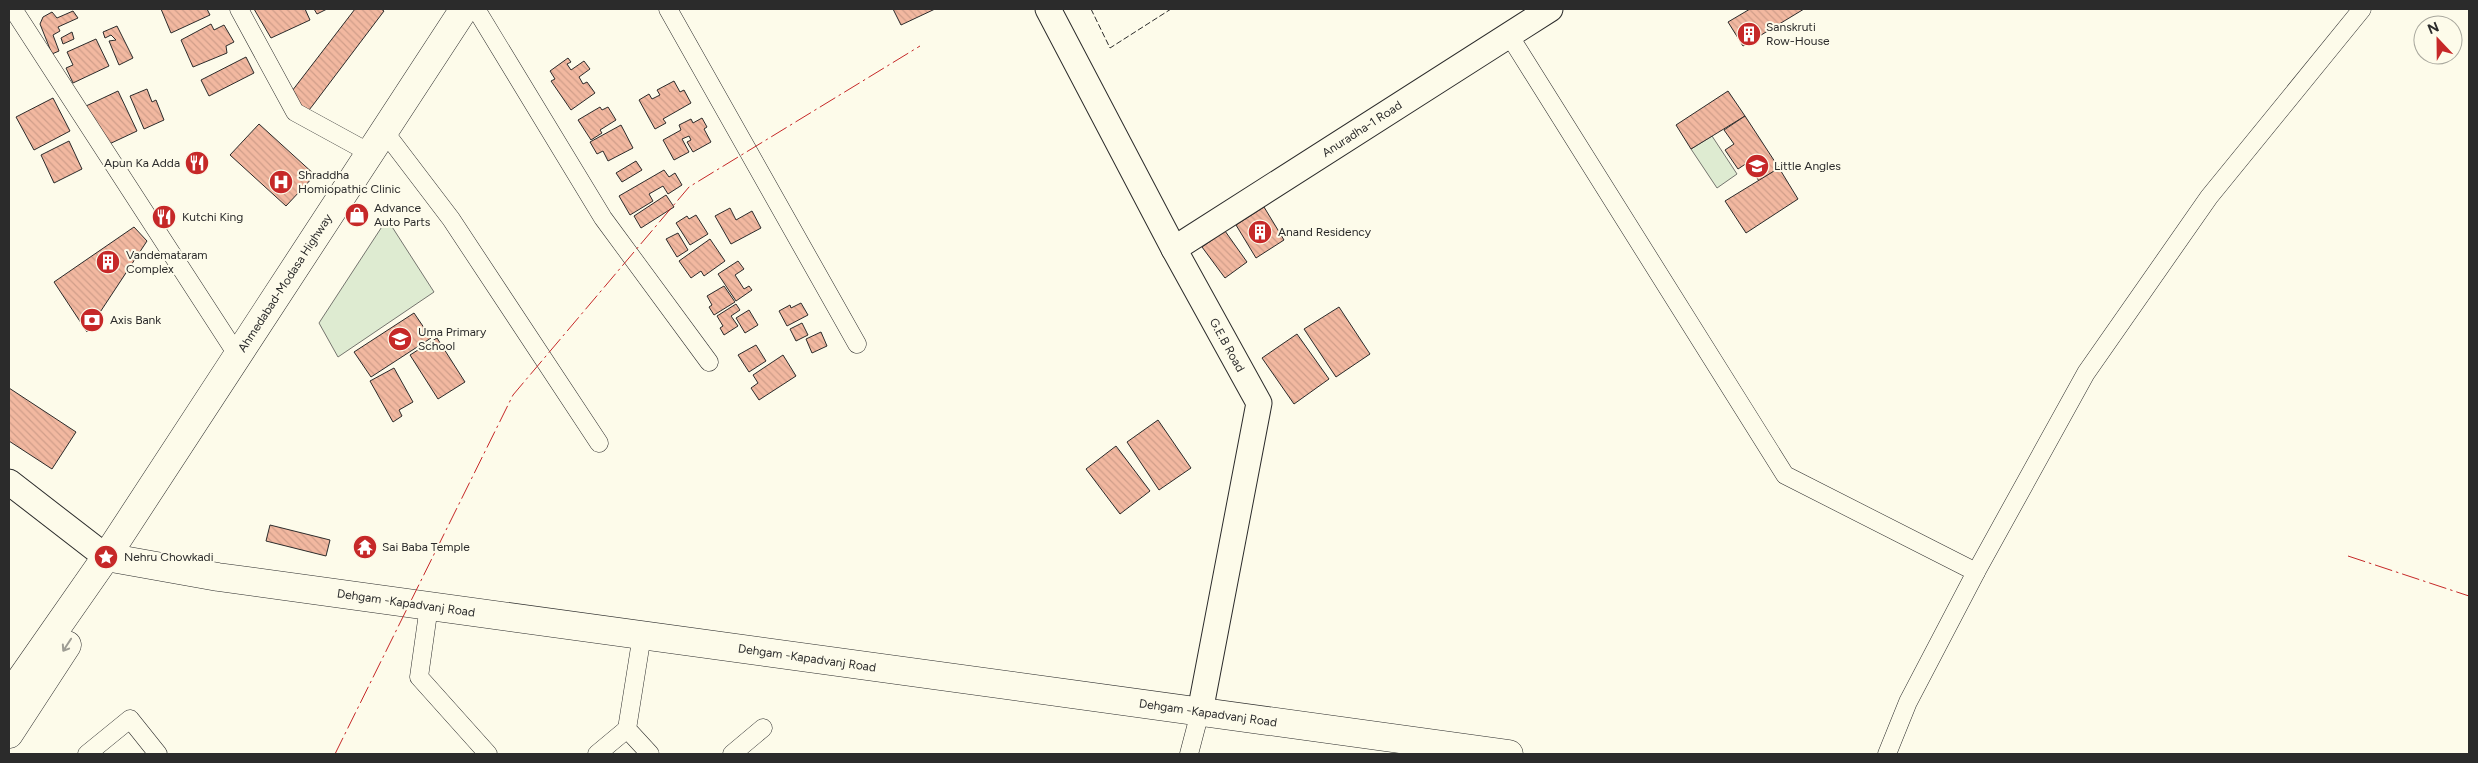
<svg xmlns="http://www.w3.org/2000/svg" width="2478" height="763" font-family="Figtree,sans-serif">
	<defs>
		<pattern id="building-back-hatch" width="6" height="6" patternUnits="userSpaceOnUse" patternTransform="scale(1.25)"><rect width="6" height="6" fill="#f2b8a0"/><path d="M-1 5l2 2M0 0l6 6M5-1l2 2" fill="none" stroke="#d09e8a"/></pattern>
	</defs>
	<rect width="100%" height="100%" fill="#fdfbea"/>
	<g fill="#deebd1" stroke="#74746e">
		<path d="M 1712,136 L 1737,174 L 1717,188 L 1691,149 Z"/>
		<path d="M 387,219 L 434,292 L 338,357 L 319,323 Z"/>
	</g>
	<g fill="url(#building-back-hatch)" stroke="#2b2b2b">
		<path d="M 161,9 L 207,9 L 210,15 L 171,33 Z"/>
		<path d="M 254,9 L 305,9 L 310,20 L 271,38 Z"/>
		<path d="M 314,9 L 327,9 L 317,14 Z"/>
		<path d="M 355,9 L 381,9 L 384,11 L 313,105 L 309,110 L 303,109 L 292,91 Z"/>
		<path d="M 893,9 L 935,9 L 901,25 Z"/>
		<path d="M 1750,9 L 1804,9 L 1743,46 L 1728,22 Z"/>
		<path d="M 73,11 L 78,18 L 58,27 L 60,31 L 53,35 L 59,51 L 52,54 L 40,24 L 43,17 L 52,12 L 57,18 Z"/>
		<path d="M 211,24 L 214,30 L 224,25 L 234,42 L 226,46 L 227,53 L 193,67 L 181,40 Z"/>
		<path d="M 117,26 L 133,58 L 119,65 L 109,41 L 116,40 L 111,35 L 105,38 L 103,32 Z"/>
		<path d="M 72,32 L 74,39 L 63,44 L 61,38 Z"/>
		<path d="M 96,39 L 109,66 L 73,83 L 66,68 L 73,65 L 67,52 Z"/>
		<path d="M 246,57 L 254,73 L 209,96 L 201,80 Z"/>
		<path d="M 568,58 L 571,62 L 567,64 L 571,70 L 584,61 L 590,69 L 579,77 L 583,84 L 587,82 L 595,93 L 571,110 L 551,81 L 555,79 L 550,71 Z"/>
		<path d="M 674,81 L 680,92 L 684,90 L 691,103 L 663,119 L 666,123 L 655,129 L 639,100 L 649,94 L 652,99 L 660,95 L 657,90 Z"/>
		<path d="M 147,89 L 152,102 L 156,100 L 164,120 L 144,129 L 130,96 Z"/>
		<path d="M 118,91 L 137,131 L 105,146 L 86,106 Z"/>
		<path d="M 1728,91 L 1745,116 L 1691,149 L 1676,125 Z"/>
		<path d="M 53,98 L 70,131 L 34,150 L 16,117 Z"/>
		<path d="M 600,107 L 602,110 L 608,107 L 616,120 L 600,130 L 602,133 L 591,140 L 578,120 Z"/>
		<path d="M 1745,116 L 1779,168 L 1759,181 L 1747,163 L 1738,169 L 1725,150 L 1734,144 L 1724,130 Z"/>
		<path d="M 702,118 L 707,127 L 704,129 L 711,142 L 693,152 L 687,142 L 691,140 L 689,136 L 682,139 L 689,152 L 674,160 L 663,140 L 681,130 L 679,125 L 691,119 L 693,123 Z"/>
		<path d="M 259,124 L 315,175 L 286,206 L 230,155 Z"/>
		<path d="M 621,125 L 633,148 L 608,161 L 603,151 L 597,154 L 590,142 Z"/>
		<path d="M 69,141 L 82,169 L 54,183 L 41,155 Z"/>
		<path d="M 636,161 L 642,170 L 622,182 L 616,173 Z"/>
		<path d="M 1779,168 L 1798,199 L 1746,233 L 1725,201 Z"/>
		<path d="M 664,170 L 669,177 L 675,173 L 682,185 L 668,194 L 663,186 L 649,194 L 653,201 L 630,215 L 619,196 Z"/>
		<path d="M 666,195 L 674,207 L 641,228 L 634,216 Z"/>
		<path d="M 1264,207 L 1284,240 L 1256,258 L 1236,225 Z"/>
		<path d="M 730,208 L 736,220 L 752,211 L 761,228 L 731,244 L 715,216 Z"/>
		<path d="M 696,215 L 708,234 L 690,245 L 676,223 L 687,216 L 689,219 Z"/>
		<path d="M 134,227 L 147,241 L 87,332 L 54,282 Z"/>
		<path d="M 1225,231 L 1247,262 L 1225,278 L 1202,247 Z"/>
		<path d="M 678,233 L 688,250 L 677,257 L 666,239 Z"/>
		<path d="M 710,239 L 725,261 L 704,276 L 701,271 L 691,278 L 679,261 Z"/>
		<path d="M 738,261 L 744,269 L 735,275 L 744,289 L 749,286 L 752,290 L 736,301 L 718,274 Z"/>
		<path d="M 724,286 L 735,302 L 714,315 L 709,307 L 712,305 L 707,296 Z"/>
		<path d="M 801,303 L 808,315 L 787,326 L 779,311 L 790,305 L 791,308 Z"/>
		<path d="M 736,304 L 740,310 L 731,316 L 738,326 L 724,335 L 720,328 L 723,326 L 717,316 Z"/>
		<path d="M 1339,307 L 1370,354 L 1336,377 L 1304,329 Z"/>
		<path d="M 749,310 L 758,325 L 745,333 L 736,318 Z"/>
		<path d="M 414,313 L 431,338 L 371,377 L 354,352 Z"/>
		<path d="M 802,323 L 808,335 L 796,341 L 790,329 Z"/>
		<path d="M 821,332 L 827,346 L 812,353 L 806,339 Z"/>
		<path d="M 1297,334 L 1329,379 L 1294,404 L 1262,358 Z"/>
		<path d="M 437,338 L 465,382 L 438,399 L 410,355 Z"/>
		<path d="M 756,345 L 766,361 L 749,372 L 738,355 Z"/>
		<path d="M 783,355 L 796,376 L 759,400 L 751,388 L 758,383 L 753,375 Z"/>
		<path d="M 394,368 L 413,402 L 399,410 L 402,416 L 393,422 L 370,381 Z"/>
		<path d="M 9,388 L 76,432 L 52,469 L 9,441 Z"/>
		<path d="M 1158,420 L 1191,468 L 1159,490 L 1127,442 Z"/>
		<path d="M 1116,446 L 1150,491 L 1120,514 L 1086,469 Z"/>
		<path d="M 270,525 L 330,540 L 326,556 L 266,541 Z"/>
	</g>
	<g fill="none" stroke-linecap="round" stroke-linejoin="round">
		<g stroke="#2b2b2b" stroke-width="19">
			<g id="street">
				<path d="M 13,9 L 238,356"/>
				<path d="M 239,9 L 295,112 L 370,153"/>
				<path d="M 476,9 L 603,218 L 709,362"/>
				<path d="M 668,9 L 857,344"/>
				<path d="M 1509,35 L 1785,475 L 1976,572 L 1908,702 L 1887,754"/>
				<path d="M 384,131 L 451,219 L 599,443"/>
				<path d="M 1976,572 L 2086,373 L 2209,197 L 2362,9"/>
				<path d="M 429,606 L 419,677 L 488,754"/>
				<path d="M 642,635 L 627,729 L 650,754"/>
				<path d="M 87,754 L 130,719 L 158,754"/>
				<path d="M 597,754 L 627,729"/>
				<path d="M 732,754 L 763,728"/>
				<path d="M 1189,754 L 1200,712"/>
			</g>
		</g>
		<g stroke="#2b2b2b" stroke-width="27">
			<g id="secondary">
				<path d="M 1048,9 L 1174,249 L 1259,403 L 1200,712"/>
				<path d="M 1174,249 L 1550,9"/>
				<path d="M 9,482 L 106,557"/>
			</g>
		</g>
		<g stroke="#2b2b2b" stroke-width="29">
			<g id="primary">
				<path d="M 106,557 L 218,577 L 1509,754"/>
				<path d="M 9,696 L 106,557 L 464,9"/>
				<path d="M 9,734 L 67,645"/>
			</g>
		</g>
		<use href="#street" stroke="#fdfbea" stroke-width="18"/>
		<use href="#secondary" stroke="#fdfbea" stroke-width="25"/>
		<use href="#primary" stroke="#fdfbea" stroke-width="28"/>
		<path stroke="#2b2b2b" stroke-width="1" stroke-dasharray="6 2.5" stroke-linecap="butt" d="M 1091,9 L 1110,48 L 1171,9"/>
		<g stroke="#c62828" stroke-width="1" stroke-dasharray="18 4 2.5 4" stroke-linecap="butt">
			<path d="M 2348,556 L 2469,596"/>
			<path d="M 335,754 L 513,395 L 689,187 L 920,46"/>
		</g>
	</g>
	<defs><path id="oneway-shaft" d="M-6 0H5M1.5-3L5.5 0L1.5 3" fill="none" stroke-width="1.6" stroke-linecap="round" stroke-linejoin="round" transform="scale(1.25)"/></defs>
	<use stroke="#9e9d94" href="#oneway-shaft" transform="translate(67 645) rotate(123)"/>
	<defs>
		<g id="building-disc" transform="scale(1.25)"><circle r="9.5" fill="#c62828" stroke="#fdfbea"/><path d="M-4-6H4V6H1V3H-1V6H-4ZM-2.5-4.3h1.7v1.8h-1.7ZM.8-4.3h1.7v1.8H.8ZM-2.5-1h1.7V.8h-1.7ZM.8-1h1.7V.8H.8Z" fill="#fff"/></g>
		<g id="restaurant-disc" transform="scale(1.25)"><circle r="9.5" fill="#c62828" stroke="#fdfbea"/><path d="M-5-6h1v4h1v-4h1v4h1v-4h1v5L-1.5 .5V6h-2V.5L-5-1ZM5-6V6H3V1.5H1.5Q1.5-4 5-6Z" fill="#fff"/></g>
		<g id="school-disc" transform="scale(1.25)"><circle r="9.5" fill="#c62828" stroke="#fdfbea"/><path d="M0-5L7-2L0 1L-7-2ZM-4 1L0 2.5L4 1V4Q0 6-4 4Z" fill="#fff"/></g>
		<g id="hospital-disc" transform="scale(1.25)"><circle r="9.5" fill="#c62828" stroke="#fdfbea"/><path d="M-5-5h3v3.5h4V-5h3V5h-3V1.5h-4V5h-3Z" fill="#fff"/></g>
		<g id="shop-disc" transform="scale(1.25)"><circle r="9.5" fill="#c62828" stroke="#fdfbea"/><path d="M-5-2.5h2.3a2.7 3.5 0 0 1 5.4 0H5L5.5 6h-11ZM-1.5-2.5h3a1.5 2.3 0 0 0-3 0Z" fill="#fff"/></g>
		<g id="bank-disc" transform="scale(1.25)"><circle r="9.5" fill="#c62828" stroke="#fdfbea"/><path d="M-6-4H6V4H-6ZM0-2.3a2.3 2.3 0 1 0 0 4.6a2.3 2.3 0 1 0 0-4.6Z" fill="#fff"/></g>
		<g id="temple-disc" transform="scale(1.25)"><circle r="9.5" fill="#c62828" stroke="#fdfbea"/><path d="M0-6L5-2H3V0L6.5 2.5H4V6H1.5V3h-3V6H-4V2.5H-6.5L-3 0V-2H-5Z" fill="#fff"/></g>
		<g id="sight-disc" transform="scale(1.25)"><circle r="9.5" fill="#c62828" stroke="#fdfbea"/><path d="M0-6L1.8-2.2L6-1.7L2.9 1.2L3.7 5.4L0 3.3L-3.7 5.4L-2.9 1.2L-6-1.7L-1.8-2.2Z" fill="#fff"/></g>
	</defs>
	<g fill-rule="evenodd">
		<use href="#building-disc" x="1749" y="34"/>
		<use href="#restaurant-disc" x="197" y="163"/>
		<use href="#school-disc" x="1757" y="166"/>
		<use href="#hospital-disc" x="281" y="182"/>
		<use href="#shop-disc" x="357" y="215"/>
		<use href="#restaurant-disc" x="164" y="217"/>
		<use href="#building-disc" x="1260" y="232"/>
		<use href="#building-disc" x="108" y="262"/>
		<use href="#bank-disc" x="92" y="320"/>
		<use href="#school-disc" x="400" y="339"/>
		<use href="#temple-disc" x="365" y="547"/>
		<use href="#sight-disc" x="106" y="557"/>
	</g>
	<g text-anchor="middle" stroke-width="4" stroke-linejoin="round" paint-order="stroke">
		<g font-size="12" fill="#2b2b2b" stroke="#fdfbea" text-anchor="start">
			<text x="1766" y="31">Sanskruti<tspan x="1766" dy="14">Row-House</tspan></text>
			<text x="180" y="167" text-anchor="end">Apun Ka Adda</text>
			<text x="1774" y="170">Little Angles</text>
			<text x="298" y="179">Shraddha<tspan x="298" dy="14">Homiopathic Clinic</tspan></text>
			<text x="374" y="212">Advance<tspan x="374" dy="14">Auto Parts</tspan></text>
			<text x="182" y="221">Kutchi King</text>
			<text x="1278" y="236">Anand Residency</text>
			<text x="126" y="259">Vandemataram<tspan x="126" dy="14">Complex</tspan></text>
			<text x="110" y="324">Axis Bank</text>
			<text x="418" y="336">Uma Primary<tspan x="418" dy="14">School</tspan></text>
			<text x="382" y="551">Sai Baba Temple</text>
			<text x="124" y="561">Nehru Chowkadi</text>
		</g>
		<g font-size="12" fill="#2b2b2b" stroke="#fdfbea">
			<text transform="translate(1362 129) rotate(-33)" y="4">Anuradha-1 Road</text>
			<text transform="translate(285 283) rotate(-57)" y="4">Ahmedabad-Modasa Highway</text>
			<text transform="translate(1227 345) rotate(61)" y="4">G.E.B Road</text>
			<text transform="translate(406 603) rotate(8)" y="4">Dehgam -Kapadvanj Road</text>
			<text transform="translate(807 658) rotate(8)" y="4">Dehgam -Kapadvanj Road</text>
			<text transform="translate(1208 713) rotate(8)" y="4">Dehgam -Kapadvanj Road</text>
		</g>
	</g>
	<rect width="2478" height="763" fill="none" stroke="#2b2b2b" stroke-width="20"/>
	<g transform="translate(2438 40) rotate(338)"><circle r="24" fill="#fdfbea" stroke="#a9a89e"/>
	<path d="M0-4L9 19L0 12L-9 19Z" fill="#c62828"/>
	<text y="-8" font-size="14" font-weight="bold" text-anchor="middle" fill="#2b2b2b">N</text>
	</g>
</svg>
